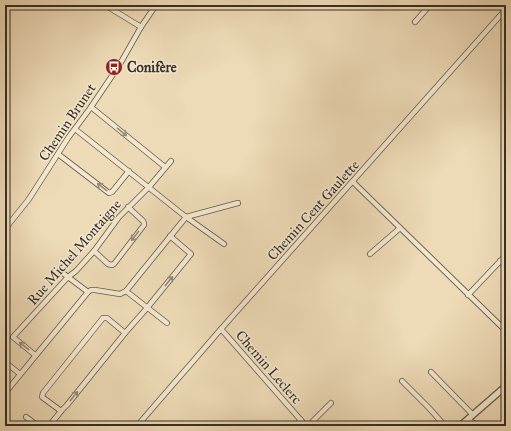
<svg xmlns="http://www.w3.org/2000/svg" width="511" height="431" font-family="'IM FELL Great Primer',serif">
	<rect width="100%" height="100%" fill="#eddab6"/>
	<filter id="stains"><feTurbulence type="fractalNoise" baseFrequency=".005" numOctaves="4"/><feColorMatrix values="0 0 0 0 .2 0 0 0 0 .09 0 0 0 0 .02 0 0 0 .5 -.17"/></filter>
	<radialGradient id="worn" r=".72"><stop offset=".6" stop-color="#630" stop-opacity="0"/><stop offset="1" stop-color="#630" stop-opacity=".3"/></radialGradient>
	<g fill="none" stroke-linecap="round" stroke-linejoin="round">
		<g stroke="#665948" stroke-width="6">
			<g id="minor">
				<path d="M 105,5 L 141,27"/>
				<path d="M 415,22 L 430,5"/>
				<path d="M 91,107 L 165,167"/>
				<path d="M 75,129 L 186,217 L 224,244"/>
				<path d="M 58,154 L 109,193 L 112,192 L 129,171"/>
				<path d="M 353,182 L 506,331"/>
				<path d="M 5,229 L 29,199 L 68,138 L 91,107 L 120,64 L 141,27 L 156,5"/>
				<path d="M 94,251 L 108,264 L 112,265 L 114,264 L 144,225 L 144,223 L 143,221 L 128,207"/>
				<path d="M 370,254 L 400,228"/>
				<path d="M 500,261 L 506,266"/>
				<path d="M 60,271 L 88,292"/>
				<path d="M 126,291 L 167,323"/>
				<path d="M 468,295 L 506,255"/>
				<path d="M 221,329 L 306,426"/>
				<path d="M 35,355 L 13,337 L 68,277 L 76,271 L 94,251 L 119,217 L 149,187 L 171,161"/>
				<path d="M 5,362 L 20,374"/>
				<path d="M 431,372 L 473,415"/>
				<path d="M 402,381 L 429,408 L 445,426"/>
				<path d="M 5,393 L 88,292 L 91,290 L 95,290 L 120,294 L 126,291 L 186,217 L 238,203"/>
				<path d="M 61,411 L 42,397 L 43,393 L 103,318 L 107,318 L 125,333"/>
				<path d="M 26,417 L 38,426"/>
				<path d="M 467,420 L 474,423 L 478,426"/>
				<path d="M 49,426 L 62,410 L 67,405 L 125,333 L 147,308 L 191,254 L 170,236"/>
				<path d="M 137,426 L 221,329 L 506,9"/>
				<path d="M 295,426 L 301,420"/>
				<path d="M 308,426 L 331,403"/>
				<path d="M 378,426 L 378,425"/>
			</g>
		</g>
		<g stroke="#665948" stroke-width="8">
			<path id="tertiary" d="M 460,426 L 506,386"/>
		</g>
		<use href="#minor" stroke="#f3e7d0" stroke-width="4.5"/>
		<use href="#tertiary" stroke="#f3e7d0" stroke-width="5.5"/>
	</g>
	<defs><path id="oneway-shaft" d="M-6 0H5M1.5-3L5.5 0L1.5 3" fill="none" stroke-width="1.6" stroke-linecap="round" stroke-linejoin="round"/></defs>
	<g stroke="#968a7a">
		<use href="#oneway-shaft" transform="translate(122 132) rotate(39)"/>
		<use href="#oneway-shaft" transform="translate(102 187) rotate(-142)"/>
		<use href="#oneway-shaft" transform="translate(135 236) rotate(128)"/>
		<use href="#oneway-shaft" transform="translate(169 281) rotate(-51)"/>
		<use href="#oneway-shaft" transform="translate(24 346) rotate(-142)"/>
		<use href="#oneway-shaft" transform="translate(74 396) rotate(-51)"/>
	</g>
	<defs>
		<g id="bus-disc" transform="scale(0.9)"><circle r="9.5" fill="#8f2418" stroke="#f3e7d0"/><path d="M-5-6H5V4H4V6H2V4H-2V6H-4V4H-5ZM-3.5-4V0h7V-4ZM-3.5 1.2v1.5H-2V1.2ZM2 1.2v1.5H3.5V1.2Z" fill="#fff"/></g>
	</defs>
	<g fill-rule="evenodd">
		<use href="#bus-disc" x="114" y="67"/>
	</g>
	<g text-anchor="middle" stroke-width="3" stroke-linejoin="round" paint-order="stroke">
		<g font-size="14" font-weight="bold" fill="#392e23" stroke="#f3e7d0" text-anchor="start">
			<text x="127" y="72">Conifère</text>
		</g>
		<g font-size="14" fill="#392e23" stroke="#f3e7d0">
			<text transform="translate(67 122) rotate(-56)" y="5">Chemin Brunet</text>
			<text transform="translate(313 210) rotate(-48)" y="5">Chemin Cent Gaulette</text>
			<text transform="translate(74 252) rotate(-49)" y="5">Rue Michel Montaigne</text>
			<text transform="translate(269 367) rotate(49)" y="5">Chemin Leclerc</text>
		</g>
	</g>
	<rect width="511" height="431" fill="none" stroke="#eddab6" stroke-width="20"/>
	<rect x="6" y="6" width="499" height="419" fill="none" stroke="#392e23" stroke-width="2"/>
	<rect x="10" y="10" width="491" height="411" fill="none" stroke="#392e23"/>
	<rect width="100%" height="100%" filter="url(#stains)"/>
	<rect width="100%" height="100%" fill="url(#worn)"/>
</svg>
